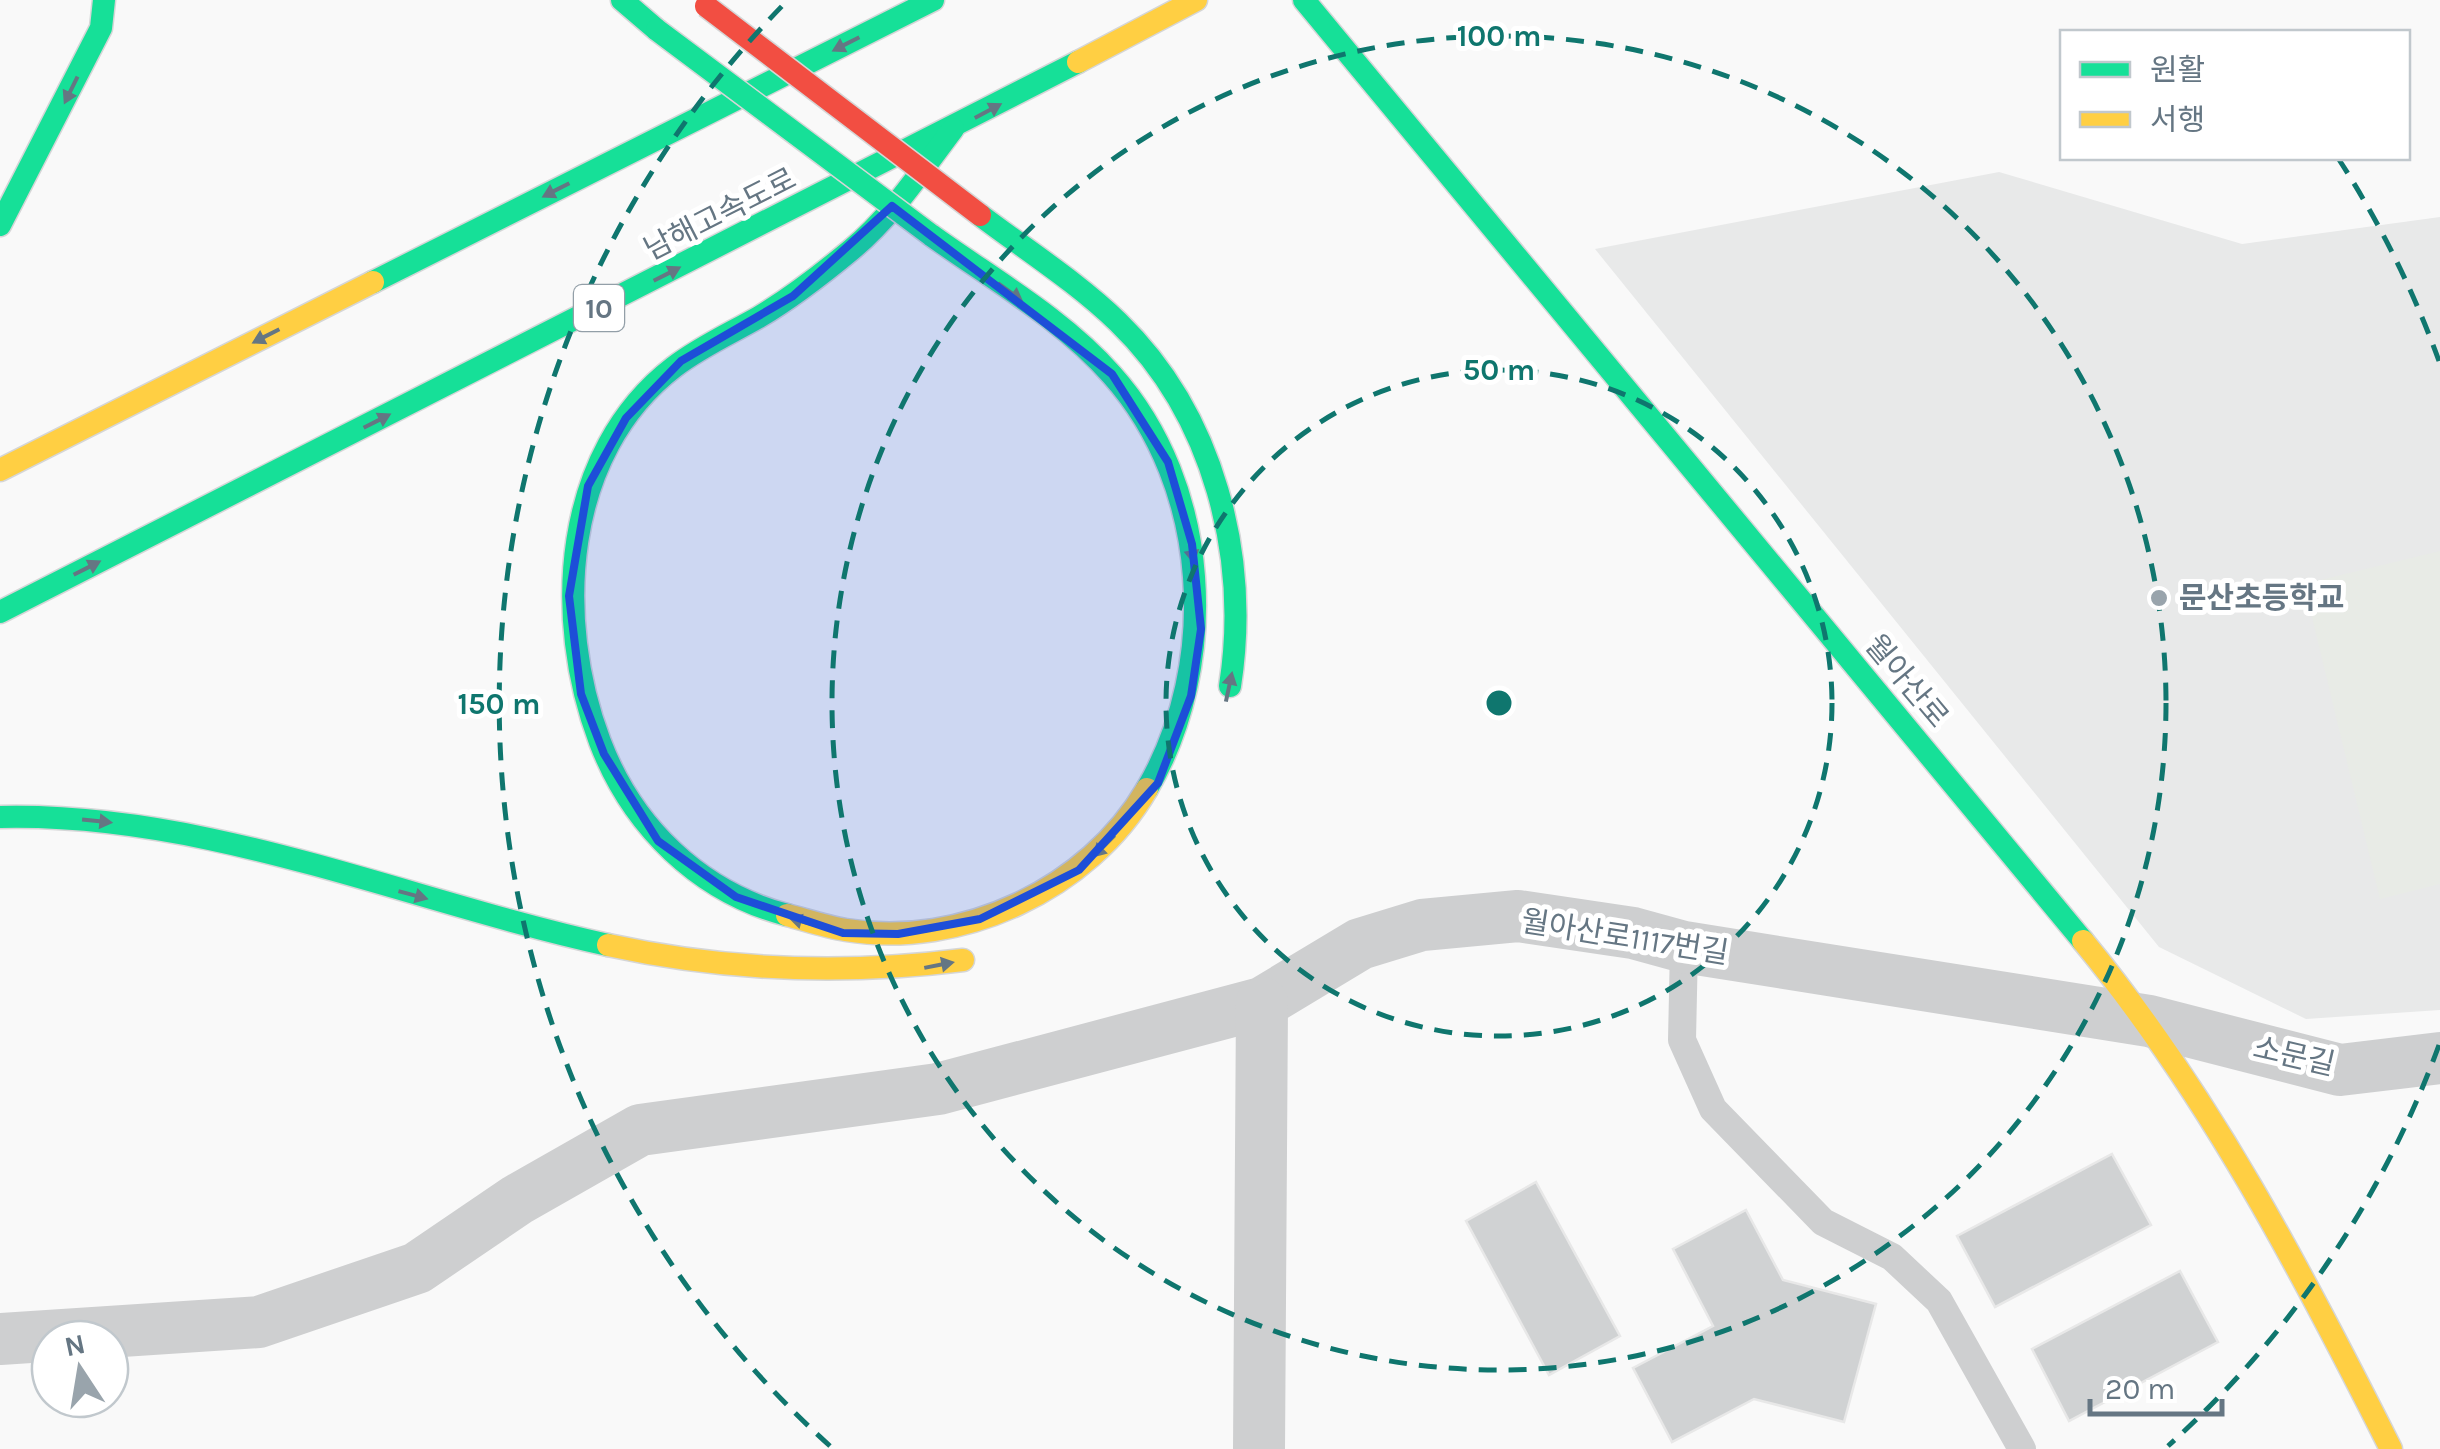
<svg xmlns="http://www.w3.org/2000/svg" width="2440" height="1449" font-family="Karla,'Noto Sans KR',sans-serif">
	<rect width="100%" height="100%" fill="#f9f9f9"/>
	<path fill="#e8e9e9" d="M 1999,172 L 2242,244 L 2440,217 L 2440,1010 L 2306,1019 L 2159,947 L 1595,249 Z"/>
	<path fill="#e8ebe6" d="M 2440,551 L 2440,884 L 2380,899 L 2304,584 Z"/>
	<g fill="#d0d2d3" stroke="#e8e8e8" stroke-width="2.5">
		<path d="M 2112,1154 L 2151,1225 L 1995,1307 L 1957,1236 Z"/>
		<path d="M 1536,1182 L 1620,1336 L 1549,1375 L 1466,1221 Z"/>
		<path d="M 1746,1210 L 1783,1280 L 1876,1304 L 1844,1422 L 1754,1399 L 1672,1442 L 1633,1368 L 1713,1326 L 1673,1249 Z"/>
		<path d="M 2180,1271 L 2218,1342 L 2069,1421 L 2032,1349 Z"/>
	</g>
	<g fill="none" stroke-linecap="round" stroke-linejoin="round">
		<g stroke="#d5d6d7" stroke-width="25">
			<g id="fast">
				<path d="M 622,0 L 657,30"/>
				<path d="M 1304,0 L 2083,941"/>
				<path d="M 980,215 C 1026,250 1077,282 1118,322 C 1214,415 1250,557 1230,686"/>
				<path d="M 0,225 L 101,28 L 104,0"/>
				<path d="M 931,235 C 992,279 1062,318 1112,375 C 1211,486 1220,664 1147,789"/>
				<path d="M 373,282 L 933,0"/>
				<path d="M 0,612 L 1078,62"/>
				<path d="M 0,817 C 208,812 408,901 608,945"/>
				<path d="M 787,915 C 699,892 632,826 600,742 C 553,618 562,453 674,367 C 700,347 731,333 759,317 C 791,298 822,274 851,250 C 892,216 921,171 953,129"/>
			</g>
		</g>
		<g stroke="#d5d6d7" stroke-width="25">
			<g id="slow">
				<path d="M 1078,62 L 1196,0"/>
				<path d="M 0,470 L 373,282"/>
				<path d="M 787,915 C 806,920 826,927 846,930 C 961,949 1089,889 1147,789"/>
				<path d="M 2083,941 C 2209,1094 2302,1272 2391,1449"/>
				<path d="M 608,945 C 727,971 843,975 963,960"/>
			</g>
		</g>
		<path stroke="#cecfd0" stroke-width="28" d="M 1684,947 L 1682,1040 L 1713,1109 L 1823,1222 L 1892,1257 L 1939,1301 L 2022,1449"/>
		<g stroke="#cecfd0" stroke-width="52">
			<path d="M 0,1339 L 259,1322 L 417,1268 L 517,1200 L 640,1130 L 938,1089 L 1262,1003 L 1360,944 L 1422,925 L 1518,916 L 1633,933 L 1684,947 L 2149,1021 L 2340,1070 L 2440,1058"/>
			<path d="M 1259,1449 L 1262,1003"/>
		</g>
		<use href="#fast" stroke="#16e098" stroke-width="22"/>
		<use href="#slow" stroke="#ffcf43" stroke-width="22"/>
		<g stroke="#d5d6d6" stroke-width="25" stroke-linecap="butt">
			<path id="fast-bridge" d="M 657,30 L 931,235"/>
		</g>
		<g stroke="#d5d6d6" stroke-width="25" stroke-linecap="butt">
			<path id="jam-bridge" d="M 706,6 L 980,215"/>
		</g>
		<use href="#fast-bridge" stroke="#16e098" stroke-width="22"/>
		<use href="#jam-bridge" stroke="#f24e42" stroke-width="22"/>
	</g>
	<defs><path id="oneway-solid" d="M-6-.8H1V-3.2L6.5 0L1 3.2V.8H-6Z" transform="scale(2.5)"/></defs>
	<g fill="#657683">
		<use href="#oneway-solid" transform="translate(846 44) rotate(153)"/>
		<use href="#oneway-solid" transform="translate(71 90) rotate(116)"/>
		<use href="#oneway-solid" transform="translate(988 111) rotate(-28)"/>
		<use href="#oneway-solid" transform="translate(556 190) rotate(153)"/>
		<use href="#oneway-solid" transform="translate(667 274) rotate(-27)"/>
		<use href="#oneway-solid" transform="translate(1010 292) rotate(36)"/>
		<use href="#oneway-solid" transform="translate(266 336) rotate(153)"/>
		<use href="#oneway-solid" transform="translate(377 421) rotate(-27)"/>
		<use href="#oneway-solid" transform="translate(1191 548) rotate(80)"/>
		<use href="#oneway-solid" transform="translate(87 568) rotate(-27)"/>
		<use href="#oneway-solid" transform="translate(1229 687) rotate(-78)"/>
		<use href="#oneway-solid" transform="translate(97 821) rotate(6)"/>
		<use href="#oneway-solid" transform="translate(1104 846) rotate(135)"/>
		<use href="#oneway-solid" transform="translate(413 895) rotate(15)"/>
		<use href="#oneway-solid" transform="translate(804 922) rotate(-165)"/>
		<use href="#oneway-solid" transform="translate(939 965) rotate(-11)"/>
	</g>
	<path fill="#1d4ed8" fill-opacity="0.2" stroke="#1d4ed8" stroke-width="8" stroke-linejoin="round" d="M 892,206 L 1112,374 L 1168,462 L 1192,544 L 1201,629 L 1191,696 L 1158,783 L 1079,870 L 980,919 L 898,934 L 843,933 L 736,897 L 658,841 L 604,754 L 581,694 L 569,596 L 588,486 L 626,418 L 681,361 L 793,296 Z"/>
	<g fill="none" stroke="#0f766e" stroke-width="5" stroke-dasharray="18 12">
		<circle cx="1499" cy="703" r="333"/>
		<circle cx="1499" cy="703" r="667"/>
		<path d="M2439 1045A1000 1000 0 0 1 2168 1446M830 1446A1000 1000 0 0 1 786 2M2338 158A1000 1000 0 0 1 2439 361"/>
	</g>
	<circle fill="#99a4ac" stroke="#fff" stroke-width="4" cx="2159" cy="598" r="10"/>
	<g text-anchor="middle" stroke-width="10" stroke-linejoin="round" paint-order="stroke">
		<rect fill="#fff" stroke="#939fa8" stroke-width="2.5" x="574" y="285" width="50" height="46" rx="8"/>
		<g font-size="28" font-weight="bold" fill="#657683">
			<text x="599" y="318">10</text>
		</g>
		<g font-size="30" fill="#657683" stroke="#fff">
			<text transform="translate(720 214) rotate(-27)" y="10">남해고속도로</text>
			<text transform="translate(1907 681) rotate(50)" y="10">월아산로</text>
			<text transform="translate(1625 937) rotate(9)" y="10">월아산로1117번길</text>
			<text transform="translate(2294 1056) rotate(13)" y="10">소문길</text>
		</g>
		<g font-size="30" font-weight="bold" fill="#657683" stroke="#fff" text-anchor="start">
			<text x="2179" y="608">문산초등학교</text>
		</g>
	</g>
	<circle cx="1499" cy="703" r="15" fill="#0f766e" stroke="#fff" stroke-width="5"/>
	<g font-size="30" text-anchor="middle" font-weight="bold" fill="#0f766e" stroke="#fff" stroke-width="10" stroke-linejoin="round" paint-order="stroke">
		<text x="1499" y="46">100 m</text>
		<text x="1499" y="380">50 m</text>
		<text x="499" y="714">150 m</text>
	</g>
	<rect x="2060" y="30" width="350" height="130" fill="#ffffff" stroke="#c1c8cd" stroke-width="2.5"/>
	<rect x="2080" y="62" width="50" height="15" fill="#16e098" stroke="#c1c8cd" stroke-width="2.5"/>
	<text x="2150" y="80" font-size="30" fill="#657683">원활</text>
	<rect x="2080" y="112" width="50" height="15" fill="#ffcf43" stroke="#c1c8cd" stroke-width="2.5"/>
	<text x="2150" y="130" font-size="30" fill="#657683">서행</text>
	<g transform="translate(80 1369) rotate(348)"><circle r="48" fill="#ffffff" stroke="#c1c8cd" stroke-width="2.5"/>
	<path d="M0-8L18 38L0 25L-18 38Z" fill="#99a4ac"/>
	<text y="-15" font-size="28" font-weight="bold" text-anchor="middle" fill="#657683">N</text>
	</g>
	<path d="M2090 1399v15h132v-15" fill="none" stroke="#657683" stroke-width="5"/>
	<text x="2105" y="1399" font-size="30" fill="#657683" stroke="#ffffff" stroke-width="8" paint-order="stroke">20 m</text>
</svg>
